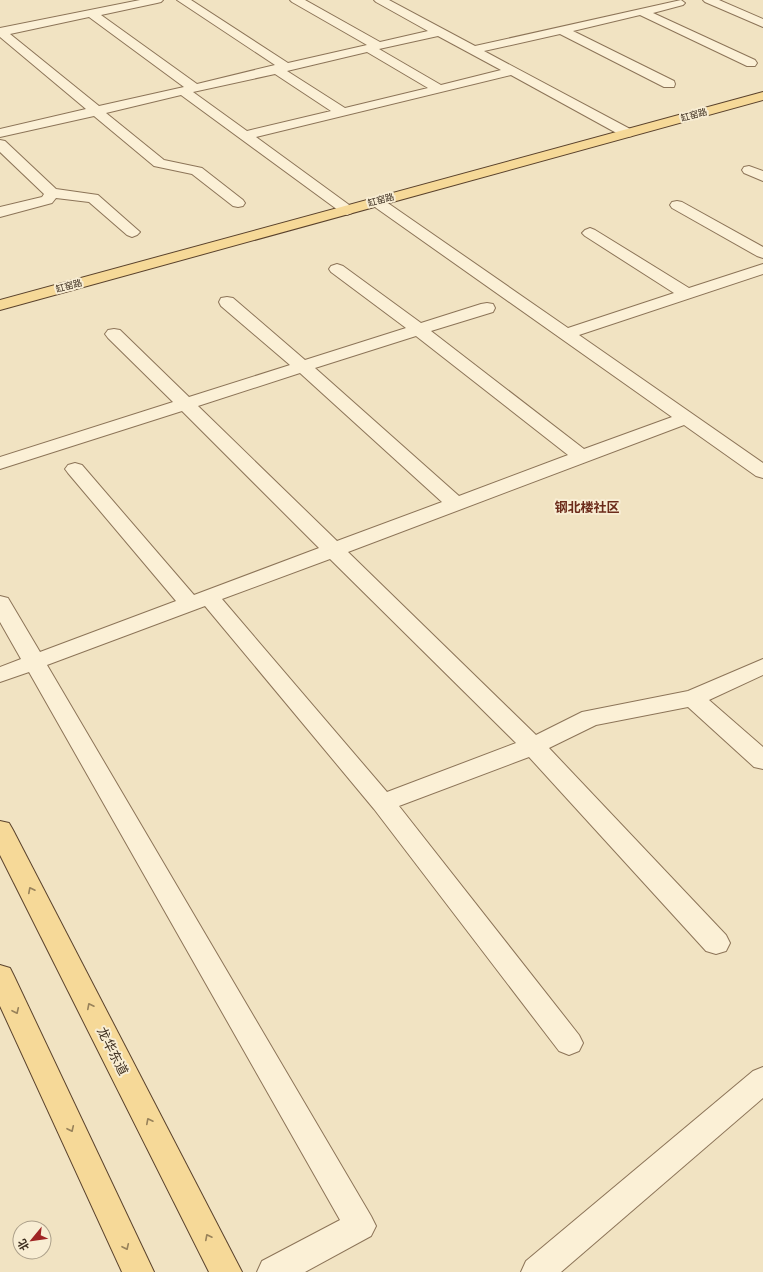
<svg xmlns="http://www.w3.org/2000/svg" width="763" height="1272" font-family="Lora,'Noto Sans SC',serif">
	<rect width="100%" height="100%" fill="#f1e3c2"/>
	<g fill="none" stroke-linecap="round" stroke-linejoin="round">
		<g stroke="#8c7458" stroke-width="2">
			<g id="minor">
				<path d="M 140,0 L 163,0 L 161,2 L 157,3 L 101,15 L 197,84 L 275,65 L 177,0 L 191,0 L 288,63 L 367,45 L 292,2 L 290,0 L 305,0 L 380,42 L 428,31 L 376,2 L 374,0 L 389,0 L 475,46 L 681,0 L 685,3 L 683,5 L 653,13 L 755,60 L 757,63 L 755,66 L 747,66 L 640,15 L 573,31 L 674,81 L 675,84 L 674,87 L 664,87 L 560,34 L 484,51 L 632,130 L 634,133 L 632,136 L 627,137 L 622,136 L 511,75 L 256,137 L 352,207 L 355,210 L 352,213 L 347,215 L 342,213 L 181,95 L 106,113 L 164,160 L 202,168 L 243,200 L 245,203 L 243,206 L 238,207 L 233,206 L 192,174 L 154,166 L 94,116 L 0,137 L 0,129 L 86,109 L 0,37 L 0,28 ZM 89,17 L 184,87 L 99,106 L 10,34 ZM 438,36 L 501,70 L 441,85 L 379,49 ZM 367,52 L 428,88 L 345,108 L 287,71 ZM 275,74 L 331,111 L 247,131 L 193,92 Z"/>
				<path d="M 703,0 L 719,0 L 763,19 L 763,27 L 705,2 Z"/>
				<path d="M 0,140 L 5,141 L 56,189 L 98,195 L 140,232 L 137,235 L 132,237 L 127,235 L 89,202 L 56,198 L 52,203 L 0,217 L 0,207 L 42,197 L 44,194 L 0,152 Z"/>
				<path d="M 749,166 L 763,171 L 763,181 L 744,173 L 742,170 L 744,167 Z"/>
				<path d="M 377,198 L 382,199 L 568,328 L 674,293 L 585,236 L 582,233 L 585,230 L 590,228 L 595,230 L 689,288 L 763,264 L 763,274 L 579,335 L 763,463 L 763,478 L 756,476 L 684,425 L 348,552 L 536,735 L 582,712 L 688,691 L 763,659 L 763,675 L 709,700 L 763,747 L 763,769 L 754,767 L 688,707 L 596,725 L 549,748 L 726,935 L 730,943 L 726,951 L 716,954 L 706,951 L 529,757 L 399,806 L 579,1035 L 583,1043 L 579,1051 L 569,1055 L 559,1051 L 374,809 L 205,606 L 47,665 L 371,1216 L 376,1226 L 371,1236 L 305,1272 L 257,1272 L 262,1261 L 340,1220 L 29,672 L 0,682 L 0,667 L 21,659 L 0,622 L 0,596 L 8,598 L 40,652 L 176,601 L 68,473 L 65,469 L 68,465 L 75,463 L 82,465 L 194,595 L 319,548 L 182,411 L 0,469 L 0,457 L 173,402 L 108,338 L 105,334 L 108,330 L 114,329 L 120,330 L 189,397 L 290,365 L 221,306 L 219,302 L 221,298 L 227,297 L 233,298 L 305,360 L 406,328 L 331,272 L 329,269 L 331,266 L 337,264 L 343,266 L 421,323 L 481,304 L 487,303 L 493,304 L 495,308 L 493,312 L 431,331 L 584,449 L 672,417 L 372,205 L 370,202 L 372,199 ZM 416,336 L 568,455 L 459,496 L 315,368 ZM 300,373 L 442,502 L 337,541 L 198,406 ZM 330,559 L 516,743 L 387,792 L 222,599 Z"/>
				<path d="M 677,201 L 682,202 L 763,247 L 763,258 L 757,256 L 672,208 L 670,205 L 672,202 Z"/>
				<path d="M 763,1067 L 763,1098 L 561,1272 L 521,1272 L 526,1261 L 753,1071 Z"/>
			</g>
		</g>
		<g stroke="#5a422c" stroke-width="2">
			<g id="major">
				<path d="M 763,92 L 763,100 L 0,310 L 0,300 Z"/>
				<path d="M 0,821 L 9,823 L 13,830 L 242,1272 L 209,1272 L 0,855 Z"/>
				<path d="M 0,965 L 10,968 L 14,976 L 154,1272 L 122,1272 L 0,1006 Z"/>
			</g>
		</g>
		<use href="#minor" fill="#fbf0d6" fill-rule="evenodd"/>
		<use href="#major" fill="#f6d998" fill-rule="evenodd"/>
	</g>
	<defs><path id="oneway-chevron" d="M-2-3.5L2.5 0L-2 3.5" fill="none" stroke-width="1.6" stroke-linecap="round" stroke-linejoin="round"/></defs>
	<g stroke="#98825a">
		<use href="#oneway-chevron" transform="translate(31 890) rotate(-117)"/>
		<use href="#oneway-chevron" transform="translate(90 1006) rotate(-117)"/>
		<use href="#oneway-chevron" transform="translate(16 1011) rotate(65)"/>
		<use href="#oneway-chevron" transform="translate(149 1121) rotate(-117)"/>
		<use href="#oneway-chevron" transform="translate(71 1129) rotate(65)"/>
		<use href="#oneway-chevron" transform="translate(208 1237) rotate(-117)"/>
		<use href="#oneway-chevron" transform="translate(126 1247) rotate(65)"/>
	</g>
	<g text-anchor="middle" stroke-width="4" stroke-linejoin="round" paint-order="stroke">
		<g font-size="9" fill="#3b2c1d" stroke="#f8edd3">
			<text transform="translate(694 115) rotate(-15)" y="3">缸窑路</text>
			<text transform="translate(381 200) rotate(-15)" y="3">缸窑路</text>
			<text transform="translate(69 286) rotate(-15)" y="3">缸窑路</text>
		</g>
		<g font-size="13" font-weight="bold" fill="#6b2b1a" stroke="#f8edd3">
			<text x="587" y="512">钢北楼社区</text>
		</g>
		<g font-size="13" fill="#3b2c1d" stroke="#f8edd3">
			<text transform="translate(113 1051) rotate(63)" y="5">龙华东道</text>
		</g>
	</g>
	<g transform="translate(32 1240) rotate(241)"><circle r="19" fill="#f8edd3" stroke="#aca08a"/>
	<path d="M0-3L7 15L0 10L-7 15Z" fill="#9f2424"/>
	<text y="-6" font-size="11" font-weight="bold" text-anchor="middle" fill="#3b2c1d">北</text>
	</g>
</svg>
